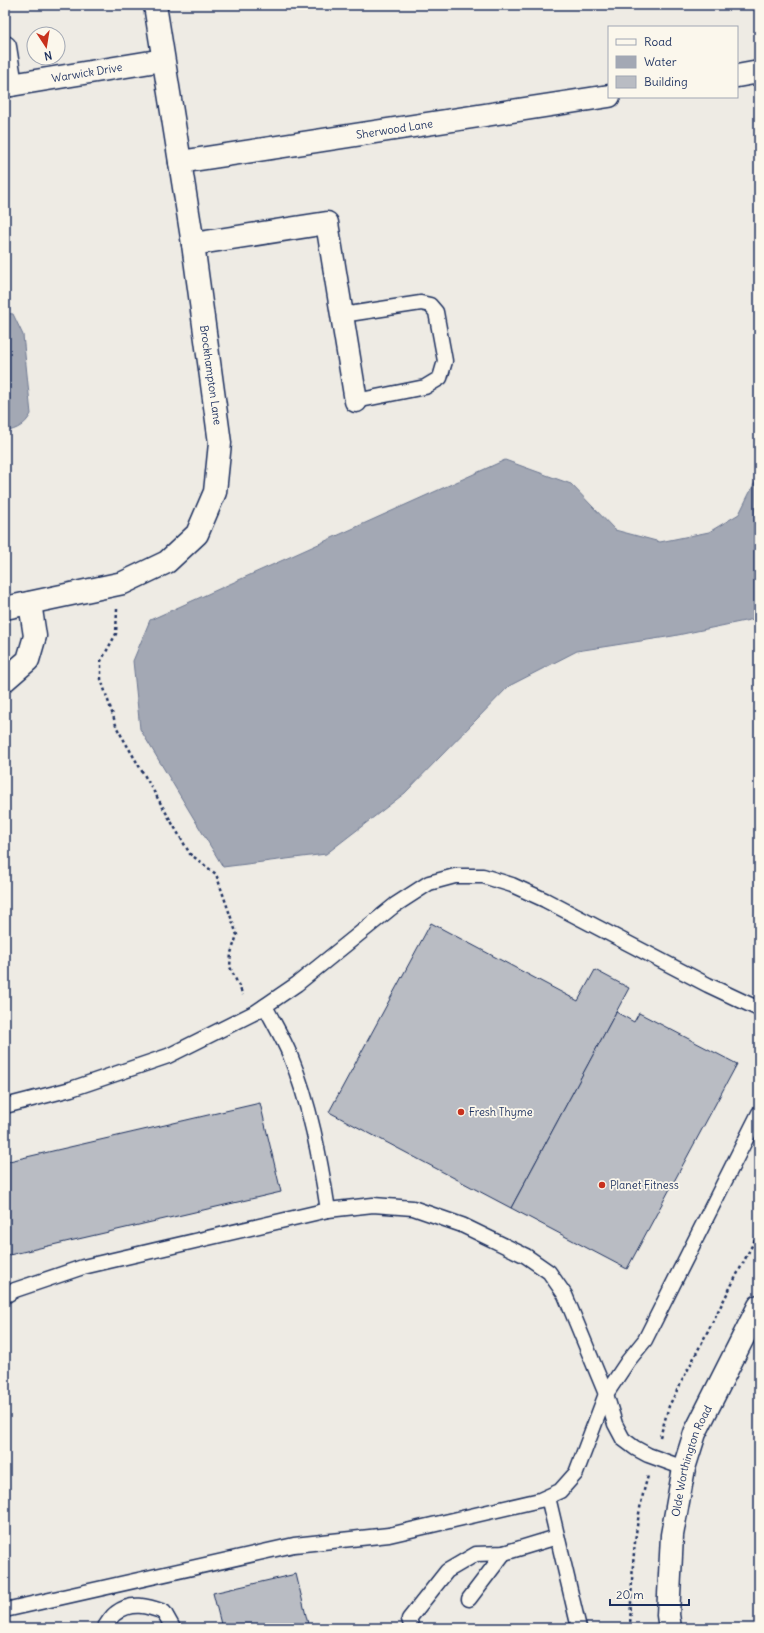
<svg xmlns="http://www.w3.org/2000/svg" width="764" height="1633" font-family="Delius,sans-serif">
	<rect width="100%" height="100%" fill="#eeebe4"/>
	<filter id="ink" filterUnits="userSpaceOnUse"><feTurbulence type="fractalNoise" baseFrequency=".025" numOctaves="2"/><feDisplacementMap in="SourceGraphic" scale="8" xChannelSelector="R" yChannelSelector="G"/><feConvolveMatrix kernelMatrix="1 2 1 2 8 2 1 2 1" color-interpolation-filters="sRGB"/></filter>
	<g filter="url(#ink)">
		<g fill="#a3a8b4" stroke="#6d7892">
			<path d="M 5,313 L 13,314 L 23,335 L 31,414 C 25,425 18,429 5,432 Z"/>
			<path d="M 505,460 L 571,484 L 615,530 L 660,542 L 709,532 L 739,514 L 759,474 L 759,618 L 673,636 L 577,651 L 509,686 L 405,793 L 326,854 L 223,867 L 140,729 L 133,661 L 150,620 Z"/>
		</g>
		<g fill="#b9bcc3" stroke="#1b2f5e">
			<path d="M 431,923 L 578,1001 L 595,970 L 629,988 L 511,1208 L 329,1112 Z"/>
			<path d="M 616,1012 L 634,1022 L 639,1013 L 737,1064 L 627,1269 L 511,1208 Z"/>
			<path d="M 260,1103 L 281,1192 L 5,1256 L 5,1162 Z"/>
			<path d="M 296,1574 L 309,1628 L 222,1628 L 213,1593 Z"/>
		</g>
		<g fill="none" stroke-linecap="round" stroke-linejoin="round">
			<g stroke="#1b2f5e" stroke-width="17">
				<g id="service">
					<path d="M 342,315 L 421,303 L 430,305 L 436,312 L 445,361 L 440,378 L 425,387 L 356,401"/>
					<path d="M 265,1006 C 273,1022 283,1038 290,1055 C 310,1104 320,1158 328,1210"/>
					<path d="M 5,1106 L 71,1089 L 168,1056 L 256,1012 L 297,984 L 395,905 L 429,883 L 455,876 L 483,876 L 512,885 L 545,900 L 708,985 L 759,1009"/>
					<path d="M 5,1296 L 15,1290 L 83,1267 L 328,1210 L 373,1205 L 413,1208 L 462,1225 L 526,1256 L 549,1272 L 565,1295 L 606,1394 L 615,1424 L 623,1439 L 635,1448 L 648,1455 L 684,1468"/>
					<path d="M 548,1497 L 579,1628"/>
					<path d="M 469,1599 L 504,1553"/>
					<path d="M 5,1610 L 294,1545 L 389,1535 L 540,1500 L 560,1491 L 576,1473 L 606,1394 L 628,1361 L 645,1340 L 759,1113"/>
					<path d="M 104,1628 C 108,1623 111,1616 116,1613 C 131,1601 148,1606 164,1612 L 173,1628"/>
					<path d="M 412,1628 L 409,1619 L 447,1571 L 476,1554 L 504,1553 L 557,1537"/>
				</g>
			</g>
			<g stroke="#1b2f5e" stroke-width="25">
				<g id="minor">
					<path d="M 5,47 L 11,85 L 5,86"/>
					<path d="M 737,76 L 759,72"/>
					<path id="s1" d="M 11,85 L 163,60"/>
					<path id="s2" d="M 180,162 L 609,96"/>
					<path d="M 193,244 L 327,223 L 356,401"/>
					<path d="M 5,608 L 123,583 L 167,562 L 197,534 L 215,492 L 220,443 L 193,244 L 155,5"/>
					<path d="M 5,680 L 28,660 L 35,636 L 30,603"/>
					<path id="s3" d="M 670,1628 L 668,1615 L 672,1535 L 684,1468 L 695,1433 L 759,1306"/>
				</g>
			</g>
			<g stroke="#1b2f5e" stroke-width="2.5" stroke-dasharray="3 3" stroke-linecap="butt">
				<path d="M 117,609 L 116,634 L 101,661 L 101,679 L 117,728 L 190,854 L 216,874 L 237,935 L 231,953 L 230,967 L 243,995"/>
				<path d="M 660,1437 L 669,1406 L 759,1232"/>
				<path d="M 630,1628 C 632,1578 633,1524 648,1476"/>
			</g>
			<use href="#service" stroke="#fbf7ec" stroke-width="14"/>
			<use href="#minor" stroke="#fbf7ec" stroke-width="22"/>
		</g>
	</g>
	<g fill="#c8321e" stroke="#fbf7ec" stroke-width="1.5">
		<circle cx="461" cy="1112" r="4"/>
		<circle cx="602" cy="1185" r="4"/>
	</g>
	<g text-anchor="middle" stroke-width="3.5" stroke-linejoin="round" paint-order="stroke">
		<g font-size="11" fill="#1b2f5e" stroke="#fbf7ec">
			<text dy="4" stroke="none"><textPath href="#s1" startOffset="77">Warwick Drive</textPath></text>
			<text dy="4" stroke="none"><textPath href="#s2" startOffset="217">Sherwood Lane</textPath></text>
			<text transform="translate(211 375) rotate(82)" y="4">Brockhampton Lane</text>
			<text dy="4" stroke="none"><textPath href="#s3" startOffset="170">Olde Worthington Road</textPath></text>
		</g>
		<g font-size="11" fill="#1b2f5e" stroke="#fbf7ec" text-anchor="start">
			<text x="469" y="1116">Fresh Thyme</text>
			<text x="610" y="1189">Planet Fitness</text>
		</g>
	</g>
	<rect width="764" height="1633" fill="none" stroke="#fbf7ec" stroke-width="20"/>
	<rect x="10" y="10" width="744" height="1613" fill="none" stroke="#1b2f5e" stroke-width="1.5" filter="url(#ink)"/>
	<rect x="608" y="26" width="130" height="72" fill="#fbf7ec" stroke="#a1a7b3"/>
	<rect x="616" y="39" width="20" height="6" fill="#fbf7ec" stroke="#a1a7b3"/>
	<text x="644" y="46" font-size="12" fill="#1b2f5e">Road</text>
	<rect x="616" y="56" width="20" height="12" fill="#a3a8b4" stroke="#a1a7b3"/>
	<text x="644" y="66" font-size="12" fill="#1b2f5e">Water</text>
	<rect x="616" y="76" width="20" height="12" fill="#b9bcc3" stroke="#a1a7b3"/>
	<text x="644" y="86" font-size="12" fill="#1b2f5e">Building</text>
	<g transform="translate(46 46) rotate(168)"><circle r="19" fill="#fbf7ec" stroke="#a1a7b3"/>
	<path d="M0-3L7 15L0 10L-7 15Z" fill="#c8321e"/>
	<text y="-6" font-size="11" font-weight="bold" text-anchor="middle" fill="#1b2f5e">N</text>
	</g>
	<path d="M610 1599v6h79v-6" fill="none" stroke="#1b2f5e" stroke-width="2"/>
	<text x="616" y="1599" font-size="12" fill="#1b2f5e" stroke="#fbf7ec" stroke-width="3" paint-order="stroke">20 m</text>
</svg>
